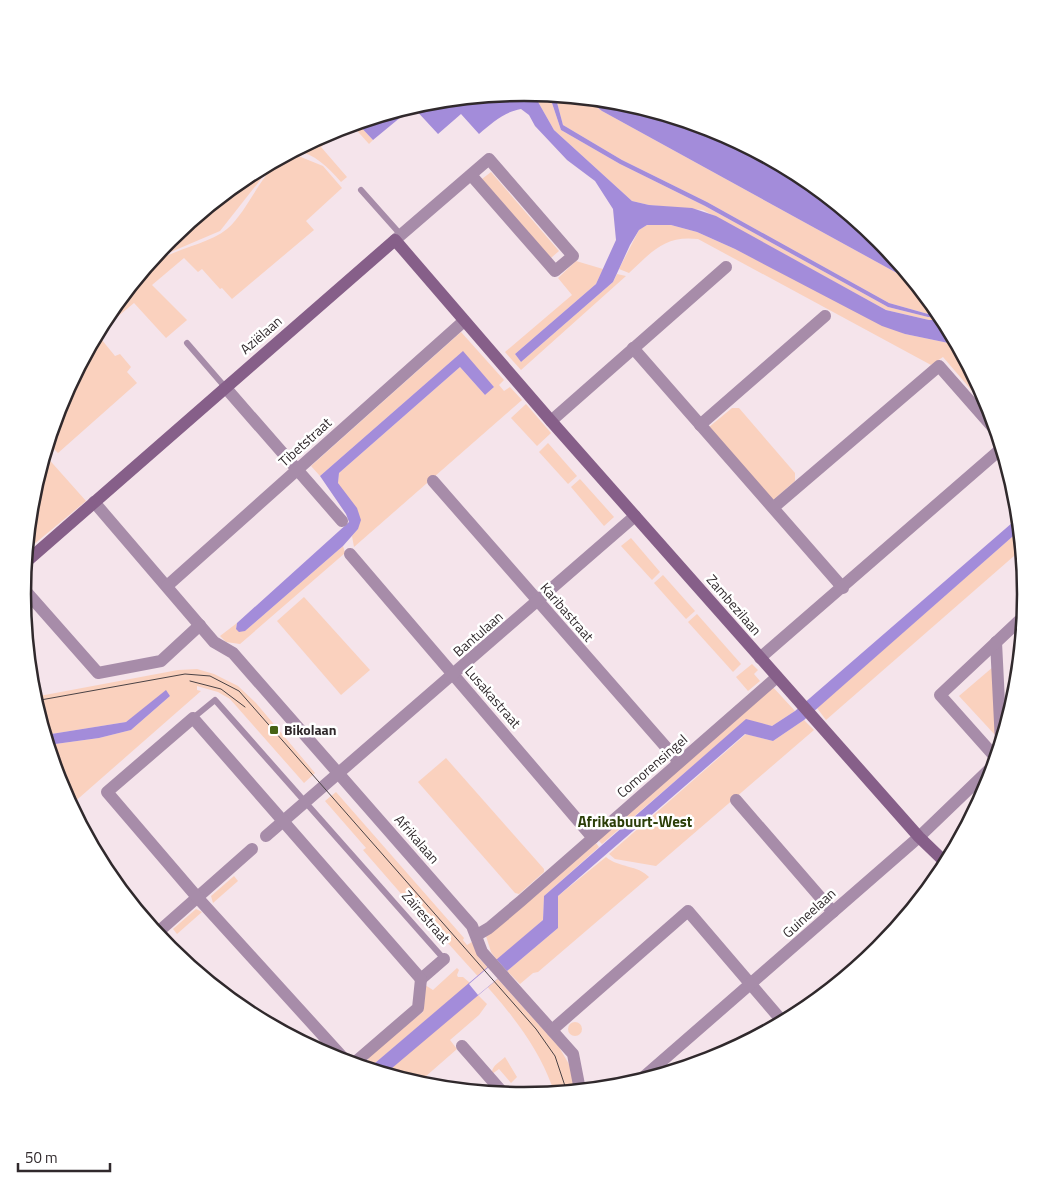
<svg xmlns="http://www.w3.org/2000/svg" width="1049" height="1188" font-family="'Titillium Web',sans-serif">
	<rect width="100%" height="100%" fill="#f5e4eb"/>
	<g fill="#fad1be">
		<path d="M 533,93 L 549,94 L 561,130 L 620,164 L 705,206 L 888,307 L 928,317 L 943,318 L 945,320 L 929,320 L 886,310 L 703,210 L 649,205 L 632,201 L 554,130 Z"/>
		<path d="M 555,95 L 585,98 L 602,111 L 915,283 L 941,314 L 928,314 L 889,303 L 707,202 L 622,160 L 563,125 Z"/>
		<path d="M 357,123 L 373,140 L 369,144 L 351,124 Z"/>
		<path d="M 345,127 L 321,147 L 347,177 L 341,182 C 327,166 316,155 295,150 L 322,136 L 325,139 L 338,128 Z"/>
		<path d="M 291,153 L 323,166 L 342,188 L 306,221 L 314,230 L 232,299 L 222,288 L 220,289 L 202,269 L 198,272 L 184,258 L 152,285 L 187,320 L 166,338 L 134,303 L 98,333 C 108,314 130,281 146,268 C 169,249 206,246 227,229 C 251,208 262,167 291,153 Z"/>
		<path d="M 276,160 L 220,231 L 152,260 C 185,220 230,185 276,160 Z"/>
		<path d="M 491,172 L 559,251 L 551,258 L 482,179 Z"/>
		<path d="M 647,225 L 671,225 L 697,232 L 735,249 L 905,334 L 958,345 L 988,402 L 992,414 L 943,357 L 931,365 L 698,239 C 664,235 652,252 629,273 L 619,269 L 639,230 Z"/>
		<path d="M 576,261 L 603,269 L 596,284 L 515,354 L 521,362 L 613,282 L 617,274 L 626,276 L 521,370 L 505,352 L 572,295 L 558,278 Z"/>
		<path d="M 461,332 L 504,380 L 499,385 L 504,391 L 510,387 L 522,400 L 354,547 L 352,536 L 358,529 L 338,483 L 339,473 L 460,367 L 485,395 L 494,387 L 462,352 L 320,476 L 311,466 Z"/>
		<path d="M 97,334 L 115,356 L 120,354 L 131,367 L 127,372 L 137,383 L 58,453 L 48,443 L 61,402 Z"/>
		<path d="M 526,404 L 551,433 L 537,446 L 511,418 Z"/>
		<path d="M 732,408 L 739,408 L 795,473 L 795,481 L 772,501 L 709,427 Z"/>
		<path d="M 548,443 L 577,476 L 568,484 L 539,452 Z"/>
		<path d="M 45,455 L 86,501 L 27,550 L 32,496 Z"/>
		<path d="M 580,479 L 614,517 L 604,526 L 571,487 Z"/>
		<path d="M 1020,530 L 1022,549 L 826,720 L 817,708 Z"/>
		<path d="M 631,538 L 660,572 L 652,580 L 621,546 Z"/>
		<path d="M 343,546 L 345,553 L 240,644 L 226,642 L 220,636 L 237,623 L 236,628 L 245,631 Z"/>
		<path d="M 663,575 L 695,611 L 686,619 L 654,583 Z"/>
		<path d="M 304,597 L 370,670 L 341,695 L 277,621 Z"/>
		<path d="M 697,614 L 741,664 L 733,672 L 688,622 Z"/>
		<path d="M 752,664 L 758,670 L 754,674 L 760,681 L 748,691 L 736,677 Z"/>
		<path d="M 993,667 L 996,736 L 959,696 Z"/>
		<path d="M 197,669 L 214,674 L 238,686 L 256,703 L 315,773 L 304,783 L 230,699 L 218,692 L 197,686 L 197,690 L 201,691 L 71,805 L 61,786 L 48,745 L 99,738 L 131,730 L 170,696 L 166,691 L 126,722 L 45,735 L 34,697 L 178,670 Z"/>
		<path d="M 771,685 L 795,711 L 772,726 L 746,720 L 602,844 L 597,839 Z"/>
		<path d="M 804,720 L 814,730 L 656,866 L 615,859 L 609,854 L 746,734 L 773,741 Z"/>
		<path d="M 446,758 L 544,869 L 544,872 L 519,894 L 515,893 L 418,782 Z"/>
		<path d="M 336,792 L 464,938 L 463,940 L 467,945 L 472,942 L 479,958 L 559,1047 L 570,1066 L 575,1091 L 544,1094 L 543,1089 L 552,1086 C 532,1030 485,985 446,941 L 444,943 L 363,850 L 366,848 L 325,801 Z"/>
		<path d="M 596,843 L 599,847 L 544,896 L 543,920 L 497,960 L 491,952 L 486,936 Z"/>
		<path d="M 606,857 C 619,868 638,865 649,877 L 538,972 L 533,973 L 520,984 L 507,971 L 558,928 L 558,896 Z"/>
		<path d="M 234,876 L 238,881 L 213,903 L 211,896 Z"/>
		<path d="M 196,909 L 202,912 L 177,934 L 173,929 Z"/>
		<path d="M 457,968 L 459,970 L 457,975 L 458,977 L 463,977 L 470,983 L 368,1069 L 361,1066 L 368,1061 L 369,1055 L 423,1012 L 425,985 L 433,990 Z"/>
		<path d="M 478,995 L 487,1004 L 479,1015 L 450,1040 L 457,1049 L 417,1084 L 385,1074 L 441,1024 Z"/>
		<circle cx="575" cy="1029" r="7"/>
		<path d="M 505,1057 L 517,1077 L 511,1083 L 499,1069 L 492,1074 C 491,1066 500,1062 505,1057 Z"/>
	</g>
	<g fill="#a38cda">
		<path d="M 525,92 L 533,93 L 554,130 L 632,201 L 649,205 L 692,208 L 716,216 L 886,310 L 929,320 L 945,320 L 958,345 L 905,334 L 882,326 L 735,249 L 697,232 L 671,225 L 647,225 L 639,230 L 630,245 L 613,282 L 521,362 L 515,354 L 596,284 L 616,240 L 613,209 L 595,181 L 567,160 L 535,126 L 529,115 L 521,109 C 504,112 492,123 479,134 L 461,114 L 438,134 L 413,107 L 373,140 L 357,123 L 427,102 Z"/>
		<path d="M 549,94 L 555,95 L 563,125 L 622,160 L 707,202 L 889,303 L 928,314 L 941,314 L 943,318 L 928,317 L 888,307 L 705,206 L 620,164 L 561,130 Z"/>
		<path d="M 585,98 L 601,100 L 612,104 L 617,101 L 623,102 L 717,130 L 804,177 L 856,220 L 859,226 L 880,239 L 915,283 L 602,111 Z"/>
		<path d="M 463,351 L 494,387 L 485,395 L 460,367 L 339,473 L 338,483 L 357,508 L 361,520 L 358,529 L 343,546 L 245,631 L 239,632 L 236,629 L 237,623 L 349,522 L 346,514 L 320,476 Z"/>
		<path d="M 1019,517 L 1020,530 L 804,720 L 773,741 L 745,734 L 558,896 L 558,928 L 385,1074 L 368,1069 L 543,920 L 544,896 L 746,719 L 772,726 L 795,711 Z"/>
		<path d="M 166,690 L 170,696 L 131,730 L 99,738 L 48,745 L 45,735 L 126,722 Z"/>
	</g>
	<path fill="#f5e4eb" d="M 497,960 L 507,971 L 478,995 L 469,984 Z"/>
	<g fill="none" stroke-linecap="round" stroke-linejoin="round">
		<g stroke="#a78ca9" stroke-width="6">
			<path d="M 361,190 L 401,235"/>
			<path d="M 187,343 L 225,387"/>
			<path d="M 193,718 L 215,700 L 444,959"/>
		</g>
		<g stroke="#a78ca9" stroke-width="12">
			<path d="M 395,240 L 489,159 L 573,256 L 555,271 L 471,175"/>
			<path d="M 633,348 L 843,588"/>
			<path d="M 225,387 L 342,521"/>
			<path d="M 551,421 L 726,267"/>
			<path d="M 700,425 L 825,316"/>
			<path d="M 433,481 L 679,762"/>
			<path d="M 94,502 L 214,642 L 233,653 L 472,926 L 482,952 L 573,1054 L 580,1090"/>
			<path d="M 774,507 L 939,366 L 997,432"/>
			<path d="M 350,554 L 593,838"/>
			<path d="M 167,586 L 464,321"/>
			<path d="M 23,588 L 98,673 L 161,661 L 200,625"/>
			<path d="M 996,642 L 1001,743"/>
			<path d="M 760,658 L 1002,448"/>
			<path d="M 997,759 L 940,695 L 1024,616"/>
			<path d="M 736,800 L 833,912"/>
			<path d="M 266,836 L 635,516"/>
			<path d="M 157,933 L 252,849"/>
			<path d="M 477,935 L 489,928 L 521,901 L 777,677"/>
			<path d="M 421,979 L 444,959"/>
			<path d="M 552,1030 L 688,911 L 783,1022"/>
			<path d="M 462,1046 L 504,1094"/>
			<path d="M 347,1062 L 197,897 L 107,792 L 193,718 L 421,979"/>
			<path d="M 353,1064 L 418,1008 L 421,979"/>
			<path d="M 639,1081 L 919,837 L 995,764"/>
		</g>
		<path stroke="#865f89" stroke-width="12" d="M 26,562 L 395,240 L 551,421 L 919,837 L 947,864"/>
		<g stroke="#4a4245" stroke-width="1">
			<path d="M 190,681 L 221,689 L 245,707"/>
			<path d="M 35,701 L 185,674 L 210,676 L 239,691 L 536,1029 L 555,1056 L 567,1092"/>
		</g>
	</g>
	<rect fill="#466214" stroke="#fff" stroke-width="2" x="269" y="725" width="10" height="10" rx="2.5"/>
	<g text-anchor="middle" stroke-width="5" stroke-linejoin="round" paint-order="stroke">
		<g font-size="14" fill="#30292c" stroke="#fff">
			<text transform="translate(261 335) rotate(-41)" y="5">Aziëlaan</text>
			<text transform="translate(305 442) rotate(-42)" y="5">Tibetstraat</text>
			<text transform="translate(734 605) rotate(49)" y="5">Zambezilaan</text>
			<text transform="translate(567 612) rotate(49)" y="5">Karibastraat</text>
			<text transform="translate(478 634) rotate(-41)" y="5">Bantulaan</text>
			<text transform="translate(493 697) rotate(49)" y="5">Lusakastraat</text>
			<text transform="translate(652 766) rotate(-41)" y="5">Comorensingel</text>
			<text transform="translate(417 839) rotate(49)" y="5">Afrikalaan</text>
			<text transform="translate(809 913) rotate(-42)" y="5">Guineelaan</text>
			<text transform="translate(426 917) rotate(49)" y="5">Zaïrestraat</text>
		</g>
		<g font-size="14" font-weight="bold" fill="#30292c" stroke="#fff" text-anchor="start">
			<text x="284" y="735">Bikolaan</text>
		</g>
		<g font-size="15" font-weight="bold" fill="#2b3e08" stroke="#fff">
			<text x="635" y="827">Afrikabuurt-West</text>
		</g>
	</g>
	<path d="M0 0H1049V1188H0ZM31 594a493 493 0 1 1 986 0a493 493 0 1 1-986 0Z" fill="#fff" fill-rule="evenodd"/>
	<path fill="none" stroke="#30292c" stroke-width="2.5" d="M31 594a493 493 0 1 1 986 0a493 493 0 1 1-986 0Z"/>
	<path d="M18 1163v8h92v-8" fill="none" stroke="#30292c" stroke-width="2.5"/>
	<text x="25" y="1163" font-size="15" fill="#30292c" stroke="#ffffff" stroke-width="4" paint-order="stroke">50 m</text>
</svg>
